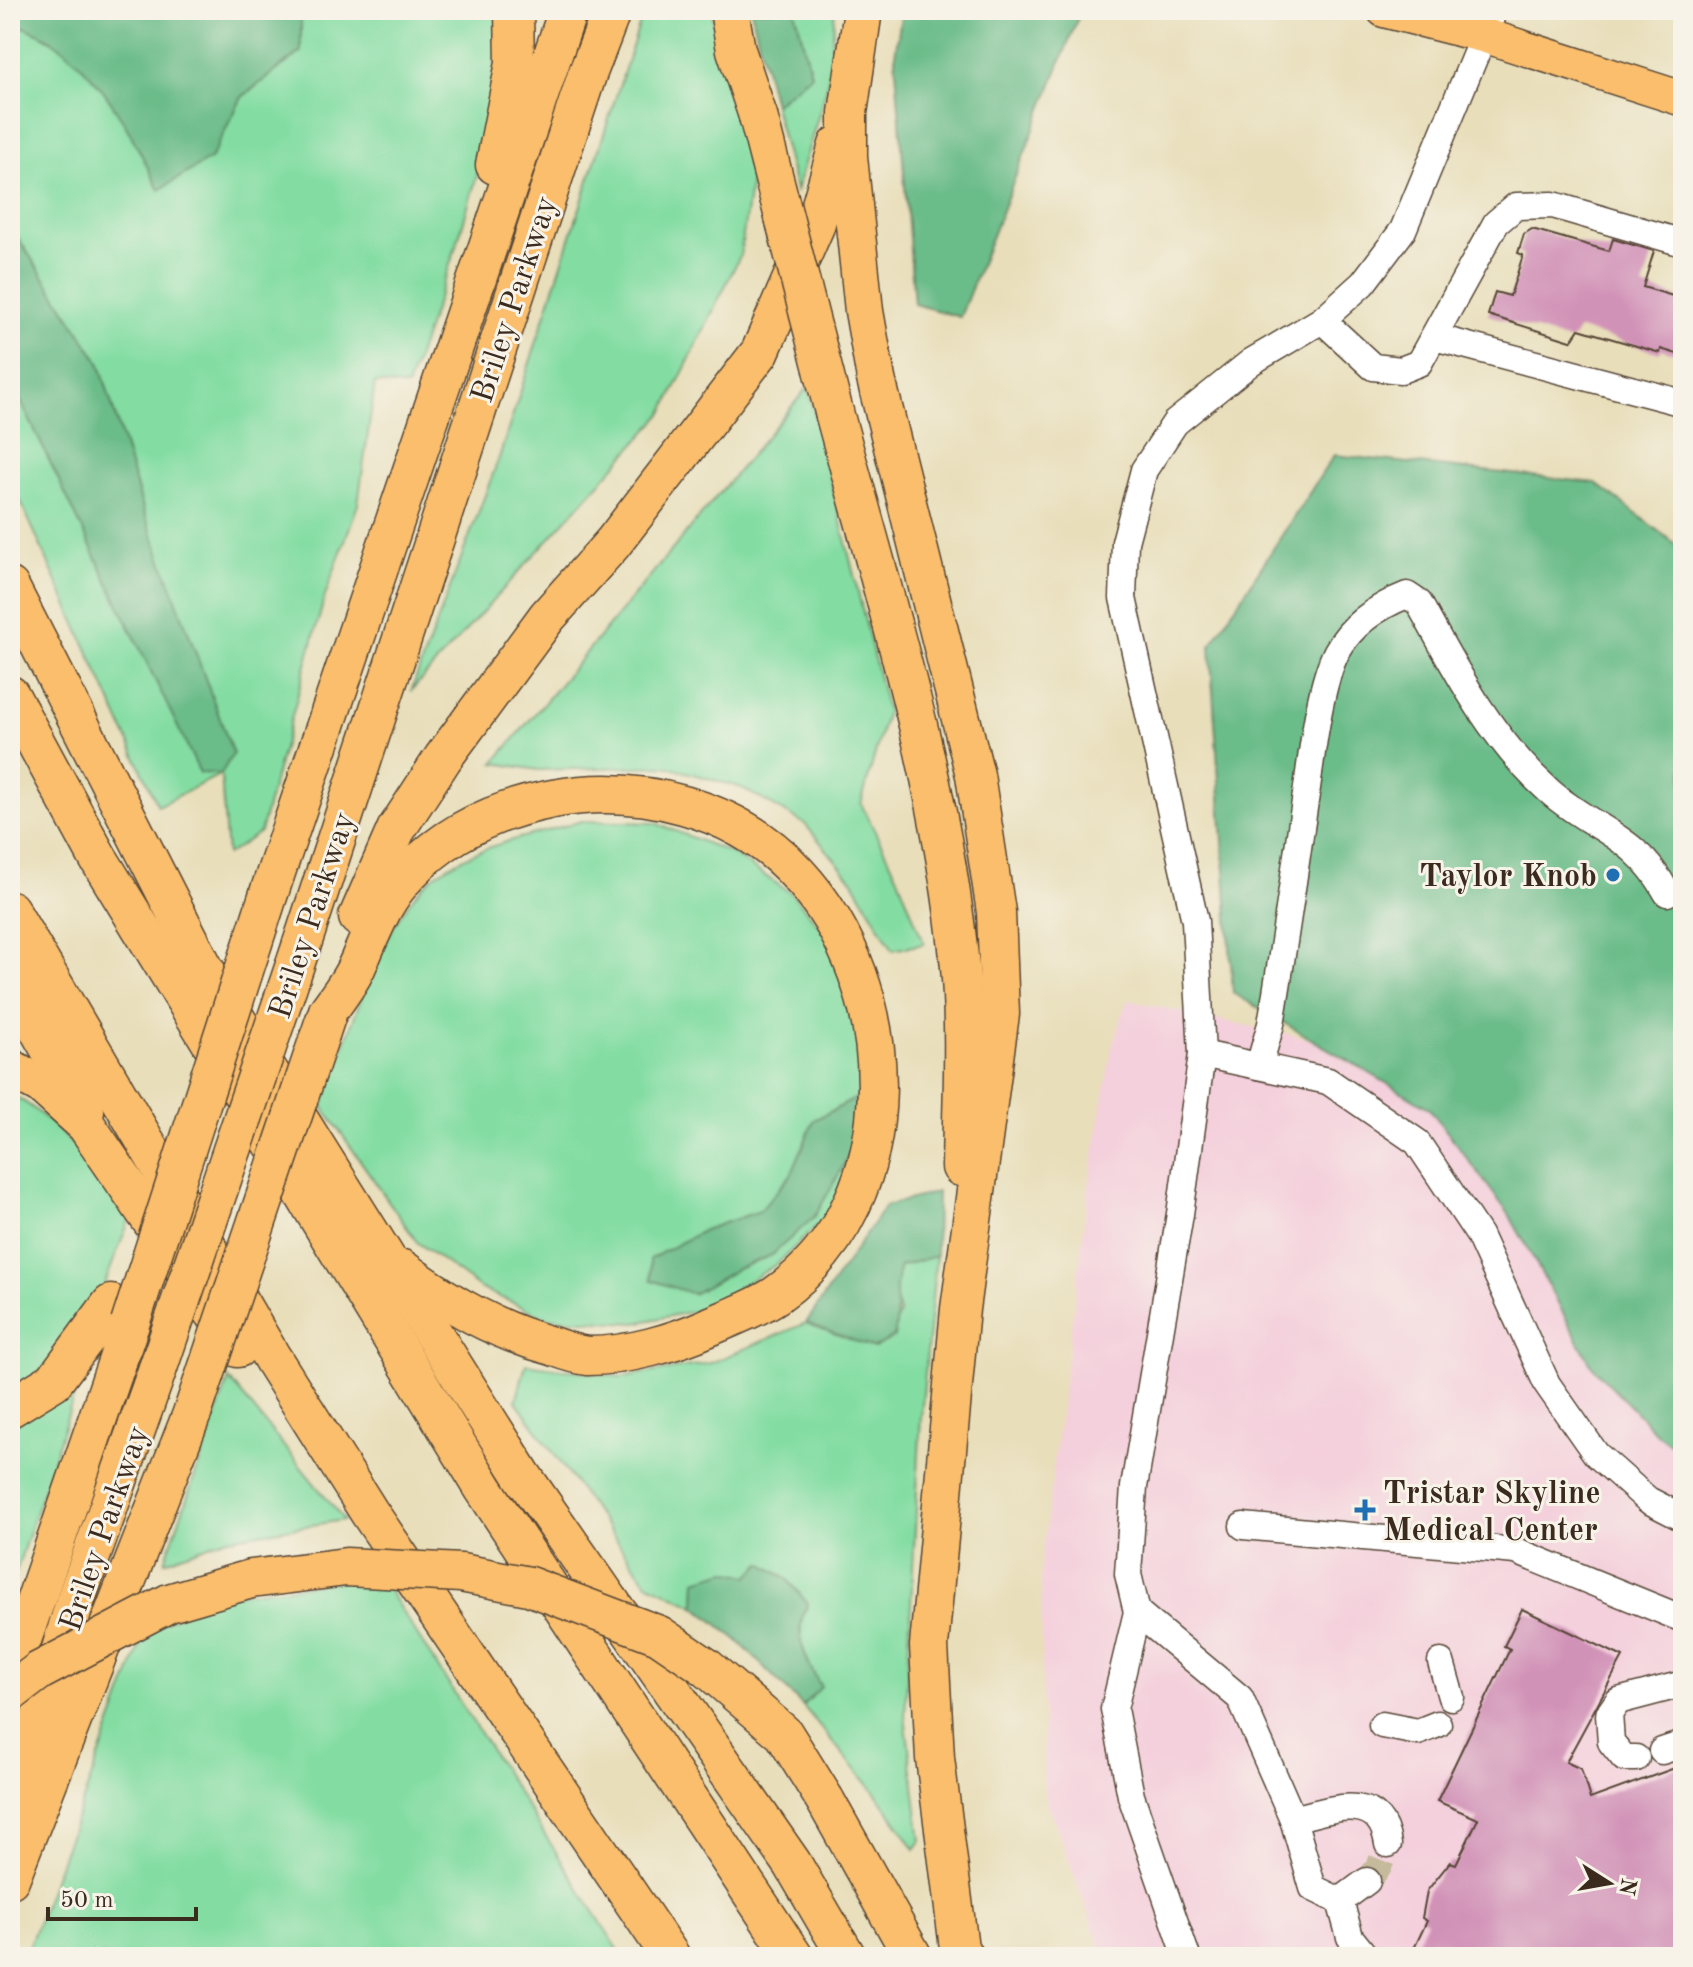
<svg xmlns="http://www.w3.org/2000/svg" width="1693" height="1967" font-family="'Old Standard TT',serif">
	<rect width="100%" height="100%" fill="#f7f3e8"/>
	<filter id="ink" filterUnits="userSpaceOnUse"><feTurbulence type="fractalNoise" baseFrequency=".0125" numOctaves="2"/><feDisplacementMap in="SourceGraphic" scale="16" xChannelSelector="R" yChannelSelector="G"/><feConvolveMatrix kernelMatrix="1 2 1 2 8 2 1 2 1" color-interpolation-filters="sRGB"/></filter>
	<filter id="wash" filterUnits="userSpaceOnUse"><feTurbulence type="fractalNoise" baseFrequency=".006" numOctaves="4" result="noise"/><feDisplacementMap in="SourceGraphic" scale="32" xChannelSelector="R" yChannelSelector="G"/><feGaussianBlur stdDeviation="1.8" result="paint"/><feColorMatrix in="noise" values="0 0 0 0 0 0 0 0 0 0 0 0 0 0 0 0 0 1.4 0 .05"/><feComposite in="paint" operator="in"/></filter>
	<g filter="url(#wash)">
		<rect width="100%" height="100%" fill="#e8deba"/>
		<path fill="#f4cfdc" d="M 1127,1000 L 1309,1039 L 1429,1108 L 1508,1214 L 1657,1434 L 1683,1454 L 1683,1957 L 1104,1957 L 1044,1793 L 1041,1566 L 1089,1185 L 1112,1048 Z"/>
		<g fill="#83dda3" stroke="#5f8460" stroke-width="2">
			<path d="M 301,10 L 497,10 L 500,20 L 483,155 L 457,244 L 407,387 L 375,383 L 358,504 L 325,596 L 260,832 L 227,855 L 221,774 L 158,806 L 10,478 L 10,379 L 200,772 L 144,512 L 99,362 L 18,238 L 10,231 L 10,21 C 25,28 43,33 55,43 C 105,79 133,136 159,190 L 211,158 L 242,97 L 301,52 Z"/>
			<path d="M 644,10 L 711,10 L 751,180 L 740,256 L 663,413 L 411,691 L 499,458 Z"/>
			<path d="M 795,10 L 835,10 L 828,83 L 796,191 L 774,105 L 811,74 Z"/>
			<path d="M 808,387 L 887,711 L 861,804 L 897,875 L 924,944 L 893,950 L 853,881 L 805,824 L 742,788 L 665,766 L 539,770 L 494,763 Z"/>
			<path d="M 582,821 L 655,823 L 731,853 L 792,894 L 832,940 L 862,1026 L 865,1094 L 814,1120 L 791,1175 L 760,1211 L 704,1230 L 693,1294 L 737,1269 L 772,1255 L 849,1156 L 855,1157 L 827,1216 L 777,1264 L 704,1309 L 636,1323 L 548,1318 L 481,1289 L 417,1242 L 323,1107 C 347,1042 381,913 438,873 C 479,844 535,835 582,821 Z"/>
			<path d="M 10,1094 C 53,1114 102,1178 131,1216 L 103,1288 L 64,1355 L 10,1391 Z"/>
			<path d="M 936,1256 L 921,1416 L 905,1716 L 921,1841 L 915,1849 L 882,1801 L 803,1706 L 820,1687 C 807,1662 791,1632 808,1604 L 788,1580 L 762,1563 L 749,1576 L 696,1580 L 695,1606 L 647,1583 L 516,1401 L 526,1364 L 621,1377 L 711,1363 L 806,1323 L 875,1348 L 900,1314 L 892,1289 L 900,1266 Z"/>
			<path d="M 229,1379 L 344,1520 L 228,1538 L 165,1561 Z"/>
			<path d="M 76,1390 L 10,1590 L 10,1591 L 10,1427 Z"/>
			<path d="M 380,1577 L 623,1957 L 25,1957 L 146,1630 L 229,1594 Z"/>
		</g>
		<g fill="#6abc89" stroke="#527354" stroke-width="2">
			<path d="M 10,10 L 301,10 L 301,51 L 242,97 L 211,158 L 159,190 C 133,136 105,79 55,43 C 43,33 25,28 10,21 Z"/>
			<path d="M 751,10 L 795,10 L 811,75 L 774,104 Z"/>
			<path d="M 902,10 L 1081,10 L 960,317 L 914,304 L 895,55 Z"/>
			<path d="M 10,231 L 18,238 L 99,362 L 144,512 L 233,754 L 221,774 L 200,773 L 10,379 Z"/>
			<path d="M 1334,455 L 1596,483 L 1683,550 L 1683,1454 L 1657,1434 L 1592,1366 L 1509,1214 L 1429,1108 L 1233,993 L 1210,646 Z"/>
			<path d="M 865,1094 L 849,1156 L 815,1216 L 772,1255 L 737,1269 L 693,1294 L 651,1280 L 650,1259 L 704,1230 L 760,1211 L 791,1175 L 814,1120 Z"/>
			<path d="M 937,1192 L 936,1256 L 900,1266 C 891,1293 901,1309 894,1337 L 874,1348 L 806,1323 L 885,1206 Z"/>
			<path d="M 762,1563 L 788,1580 L 808,1604 C 790,1632 807,1662 821,1687 L 803,1706 L 737,1640 L 695,1606 L 696,1580 L 726,1571 L 749,1576 Z"/>
		</g>
		<g id="blocks">
			<g fill="#d192b7">
				<path d="M 1532,229 L 1609,251 L 1613,239 L 1654,251 L 1643,287 L 1683,299 L 1683,356 L 1661,349 L 1660,353 L 1579,329 L 1571,341 L 1488,315 L 1495,292 L 1510,296 L 1523,255 L 1518,253 L 1524,234 Z"/>
				<path d="M 1522,1609 L 1623,1657 L 1566,1762 L 1581,1769 L 1590,1799 L 1683,1765 L 1683,1957 L 1410,1957 L 1427,1921 L 1422,1918 L 1427,1891 L 1450,1862 L 1456,1864 L 1478,1819 L 1437,1801 L 1510,1649 L 1504,1646 Z"/>
			</g>
		</g>
	</g>
	<g filter="url(#ink)">
		<use href="#blocks" fill-opacity="0" stroke="#554535" stroke-width="2"/>
		<g fill="none" stroke-linecap="round" stroke-linejoin="round">
			<path stroke="#c5ba9b" stroke-width="26" stroke-dasharray="26 13" stroke-linecap="butt" d="M 1367,1881 L 1379,1867 L 1388,1844"/>
			<g stroke="#554535" stroke-width="29">
				<g id="minor">
					<path d="M 1322,320 L 1373,367 L 1401,370 L 1419,363 L 1496,223 L 1516,206 L 1553,205 L 1683,243"/>
					<path d="M 1434,337 L 1683,403"/>
					<path d="M 1202,1054 L 1328,1081 L 1417,1142 L 1479,1235 L 1547,1384 L 1596,1454 L 1648,1500 L 1683,1518"/>
					<path d="M 1259,1066 L 1271,1024 C 1284,946 1295,867 1307,788 C 1312,752 1320,683 1337,651 C 1352,624 1379,606 1407,595 L 1419,603 C 1455,669 1491,739 1548,790 C 1593,831 1635,833 1667,893"/>
					<path d="M 1243,1526 L 1516,1551 L 1683,1619"/>
					<path d="M 1137,1612 L 1240,1698 L 1293,1819 L 1313,1888 L 1340,1901 L 1350,1937 L 1366,1957"/>
					<path d="M 1441,1662 L 1451,1697"/>
					<path d="M 1382,1725 L 1418,1732 L 1438,1724"/>
					<path d="M 1662,1751 L 1683,1744"/>
					<path d="M 1636,1758 L 1624,1758 L 1611,1742 L 1609,1714 L 1618,1701 L 1683,1684"/>
					<path d="M 1293,1819 C 1330,1810 1380,1789 1388,1844"/>
					<path d="M 1340,1901 L 1367,1881"/>
					<path d="M 1187,1957 L 1131,1796 L 1114,1709 L 1137,1612 L 1128,1574 L 1134,1487 L 1180,1214 L 1202,1054 L 1195,921 L 1123,598 L 1125,542 L 1144,470 L 1175,423 L 1251,362 L 1322,320 L 1363,283 L 1403,230 L 1494,10"/>
				</g>
			</g>
			<g stroke="#554535" stroke-width="37">
				<path id="major" d="M 1384,10 L 1486,36 L 1683,99"/>
			</g>
			<g stroke="#554535" stroke-width="41">
				<g id="highway">
					<path d="M 729,10 L 736,50 L 758,116"/>
					<path d="M 863,10 L 848,113 L 848,157 L 864,311 L 876,379 L 975,775 L 996,912 L 1000,1014 L 960,1309 L 929,1646 L 935,1758 L 959,1948 L 964,1957"/>
					<path d="M 495,165 L 515,63 L 514,10"/>
					<path d="M 834,412 C 883,594 942,778 960,967 C 966,1032 962,1101 961,1167"/>
					<path d="M 10,587 L 204,968 L 522,1475 L 792,1863 L 847,1957"/>
					<path d="M 10,695 L 97,856 L 484,1489 L 794,1957"/>
					<path d="M 270,890 L 568,10"/>
					<path d="M 10,910 L 272,1358 L 369,1512 L 671,1957"/>
					<path d="M 358,917 L 396,830 L 443,758 L 547,617 L 613,543 L 760,352 L 815,226 L 838,145"/>
					<path d="M 301,947 L 587,75 L 612,10"/>
					<path d="M 10,979 L 85,1111"/>
					<path d="M 328,1011 C 338,997 349,983 356,968 C 372,933 382,900 410,872 C 448,832 499,809 553,799 C 638,783 737,807 797,873 C 902,986 912,1200 776,1295 C 757,1308 731,1317 709,1327 C 673,1343 628,1356 588,1356 C 576,1355 563,1350 552,1346 C 496,1331 448,1303 402,1269"/>
					<path d="M 10,1068 L 44,1087 L 86,1125 L 238,1348"/>
					<path d="M 10,1408 L 54,1381 L 111,1304"/>
					<path d="M 10,1675 L 130,1324"/>
					<path d="M 825,1800 L 913,1957"/>
					<path d="M 13,1809 L 76,1599 L 158,1368"/>
					<path d="M 10,1879 L 193,1411"/>
				</g>
			</g>
			<use href="#minor" stroke="#fff" stroke-width="26"/>
			<use href="#major" stroke="#fabe6d" stroke-width="34"/>
			<use href="#highway" stroke="#fabe6d" stroke-width="38"/>
			<g stroke="#554535" stroke-width="41" stroke-linecap="butt">
				<g id="highway-bridge">
					<path d="M 758,116 L 834,412"/>
					<path d="M 130,1324 L 270,890"/>
					<path d="M 158,1368 L 301,947"/>
					<path d="M 193,1411 L 328,1011"/>
					<path d="M 10,1693 L 39,1671 L 169,1603 L 251,1579 L 346,1567 L 461,1573 L 529,1586 L 659,1635 L 706,1667 L 784,1734 L 825,1800"/>
				</g>
			</g>
			<use href="#highway-bridge" stroke="#fabe6d" stroke-width="38"/>
		</g>
	</g>
	<g fill="#1f6fb2" stroke="#f7f3e8" stroke-width="3">
		<circle cx="1613" cy="875" r="8"/>
		<path d="M1361 1498h8v8h8v8h-8v8h-8v-8h-8v-8h8z"/>
	</g>
	<g text-anchor="middle" stroke-width="6" stroke-linejoin="round" paint-order="stroke">
		<g font-size="32" fill="#3b2a1e" stroke="#f7f3e8">
			<text transform="translate(513 299) rotate(-72)" y="11">Briley Parkway</text>
			<text transform="translate(311 915) rotate(-72)" y="11">Briley Parkway</text>
			<text transform="translate(103 1528) rotate(-71)" y="11">Briley Parkway</text>
		</g>
		<g font-size="32" font-weight="bold" fill="#3b2a1e" stroke="#f7f3e8" text-anchor="end">
			<text x="1597" y="886">Taylor Knob</text>
			<text x="1383" y="1503" text-anchor="start">Tristar Skyline<tspan x="1383" dy="37">Medical Center</tspan></text>
		</g>
	</g>
	<rect width="1693" height="1967" fill="none" stroke="#f7f3e8" stroke-width="40"/>
	<g transform="translate(1609 1883) rotate(101)" stroke="#f7f3e8" stroke-width="6" paint-order="stroke">
	<path d="M0-6L14 30L0 20L-14 30Z" fill="#3b2a1e"/>
	<text y="-12" font-size="22" font-weight="bold" text-anchor="middle" fill="#3b2a1e">N</text>
	</g>
	<path d="M48 1907v12h148v-12" fill="none" stroke="#3b2a1e" stroke-width="4"/>
	<text x="60" y="1907" font-size="24" fill="#3b2a1e" stroke="#f7f3e8" stroke-width="6" paint-order="stroke">50 m</text>
</svg>
